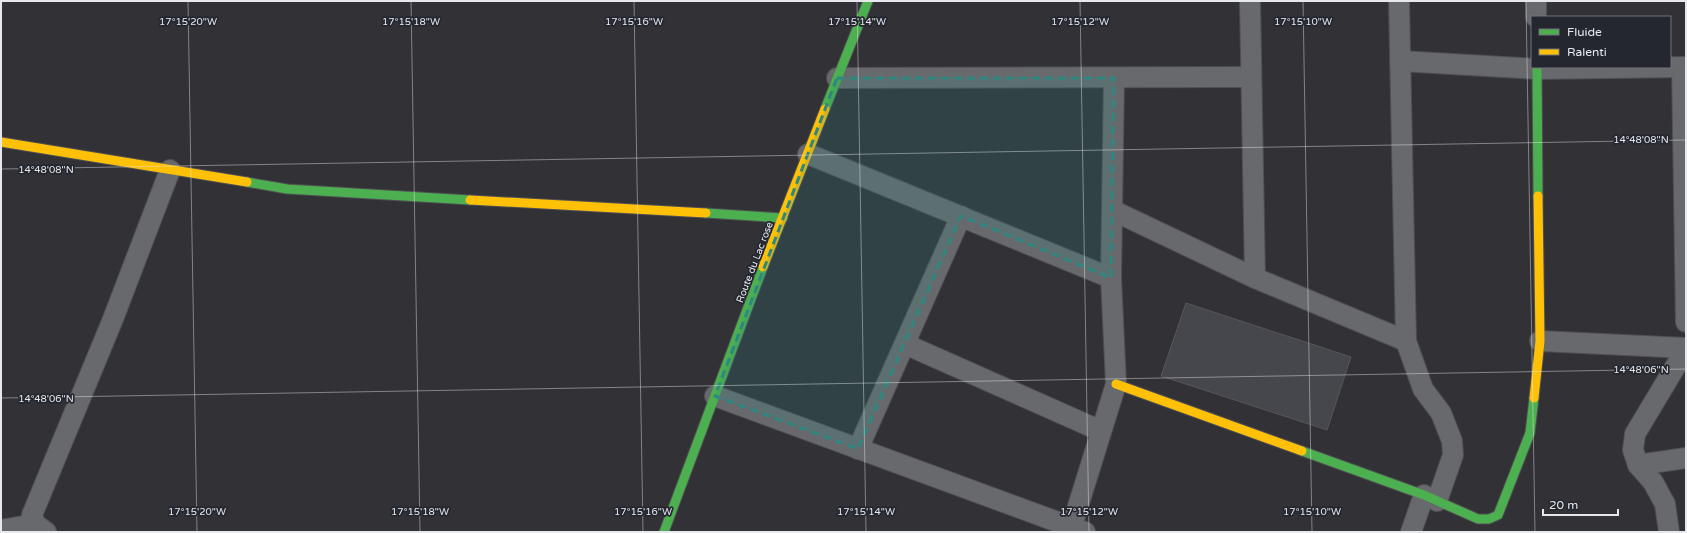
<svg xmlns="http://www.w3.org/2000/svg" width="1687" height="533" font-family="'Varela Round',sans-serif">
	<rect width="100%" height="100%" fill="#313136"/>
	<path fill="#46474c" stroke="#56565b" d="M 1186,303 L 1351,357 L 1327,430 L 1161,376 Z"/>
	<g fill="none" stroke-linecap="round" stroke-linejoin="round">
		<g stroke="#4f4f53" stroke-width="22">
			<g id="street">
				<path d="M 1250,1 L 1255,278"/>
				<path d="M 1399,1 L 1406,341 L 1423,389 L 1441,413 L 1452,441 L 1453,455 L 1437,501"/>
				<path d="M 1536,1 L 1536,17"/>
				<path d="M 1400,61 L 1537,69 L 1686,67"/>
				<path d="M 1682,67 L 1686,322"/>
				<path d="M 837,78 L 1251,77"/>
				<path d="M 808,154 L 1111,278"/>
				<path d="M 1112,210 L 1255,278 L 1406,341"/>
				<path d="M 1540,341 L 1686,348"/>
				<path d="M 905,344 L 1101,431"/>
				<path d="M 715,396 L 1085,532"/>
				<path d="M 858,449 L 961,216"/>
				<path d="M 1638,465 L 1686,458"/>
				<path d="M 1,530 L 35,524"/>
				<path d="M 46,532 L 35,524 L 32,515 L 113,319 L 170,170"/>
				<path d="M 1070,532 L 1116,384 L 1111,278 L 1114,78"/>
				<path d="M 1411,532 L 1424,495"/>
				<path d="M 1669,532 L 1665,504 L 1653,482 L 1638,465 L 1633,450 L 1635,434 L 1686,349"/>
			</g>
		</g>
		<g stroke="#4f4f53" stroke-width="11">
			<g id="fast">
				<path d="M 1537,67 L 1538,196"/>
				<path d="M 825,109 L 868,1"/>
				<path d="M 247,182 L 287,189 L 470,200"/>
				<path d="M 706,213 L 783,218"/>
				<path d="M 1302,451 L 1424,495 L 1478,519 L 1489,519 L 1498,515 L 1530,433 L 1534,398"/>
				<path d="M 664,532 L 763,267"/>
			</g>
		</g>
		<g stroke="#4f4f53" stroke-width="11">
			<g id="slow">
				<path d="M 1,142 L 247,182"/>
				<path d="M 470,200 L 706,213"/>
				<path d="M 763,267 L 825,109"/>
				<path d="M 1116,384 L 1302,451"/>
				<path d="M 1534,398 L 1540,341 L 1538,196"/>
			</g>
		</g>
		<use href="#street" stroke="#68696d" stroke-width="20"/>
		<use href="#fast" stroke="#4caf50" stroke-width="9"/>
		<use href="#slow" stroke="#ffc107" stroke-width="9"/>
	</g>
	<path fill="#2f8781" fill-opacity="0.2" stroke="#2f8781" stroke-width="3" stroke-dasharray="8 5" stroke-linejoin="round" d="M 837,78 L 1114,78 L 1111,278 L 961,216 L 858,449 L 715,396 Z"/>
	<path fill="none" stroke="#e6e8ed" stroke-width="1" stroke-opacity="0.45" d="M 188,1 L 197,532M 411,1 L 420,532M 634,1 L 643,532M 857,1 L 866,532M 1080,1 L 1089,532M 1303,1 L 1312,532M 1526,1 L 1535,532M 1,169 L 1686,140M 1,398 L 1686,369"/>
	<g text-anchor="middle" stroke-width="3.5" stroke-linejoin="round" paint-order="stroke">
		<g font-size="10" fill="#e6e8ed" stroke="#24272f">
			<text transform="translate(754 262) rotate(-69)" y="4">Route du Lac rose</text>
		</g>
	</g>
	<g font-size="10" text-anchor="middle" fill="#e6e8ed" stroke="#24272f" stroke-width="3.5" stroke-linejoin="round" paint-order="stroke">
		<text x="188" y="25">17°15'20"W</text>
		<text x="411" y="25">17°15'18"W</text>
		<text x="634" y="25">17°15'16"W</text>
		<text x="857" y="25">17°15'14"W</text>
		<text x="1080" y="25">17°15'12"W</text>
		<text x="1303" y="25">17°15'10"W</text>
		<text x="1641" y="143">14°48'08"N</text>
		<text x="46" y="173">14°48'08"N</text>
		<text x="1641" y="373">14°48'06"N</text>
		<text x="46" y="402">14°48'06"N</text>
		<text x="197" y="515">17°15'20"W</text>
		<text x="420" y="515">17°15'18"W</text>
		<text x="643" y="515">17°15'16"W</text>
		<text x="866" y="515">17°15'14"W</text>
		<text x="1089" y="515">17°15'12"W</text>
		<text x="1312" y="515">17°15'10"W</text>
	</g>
	<rect width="1687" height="533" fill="none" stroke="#e6e8ed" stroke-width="4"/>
	<rect x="1531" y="16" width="140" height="52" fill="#24272f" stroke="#72747b"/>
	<rect x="1539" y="29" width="20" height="6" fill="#4caf50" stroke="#72747b"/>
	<text x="1567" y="36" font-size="12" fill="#e6e8ed">Fluide</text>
	<rect x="1539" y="49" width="20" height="6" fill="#ffc107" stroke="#72747b"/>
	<text x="1567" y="56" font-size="12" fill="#e6e8ed">Ralenti</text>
	<path d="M1543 509v6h75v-6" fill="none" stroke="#e6e8ed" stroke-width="2"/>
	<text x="1549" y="509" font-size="12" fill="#e6e8ed" stroke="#24272f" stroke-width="3" paint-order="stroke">20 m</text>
</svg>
